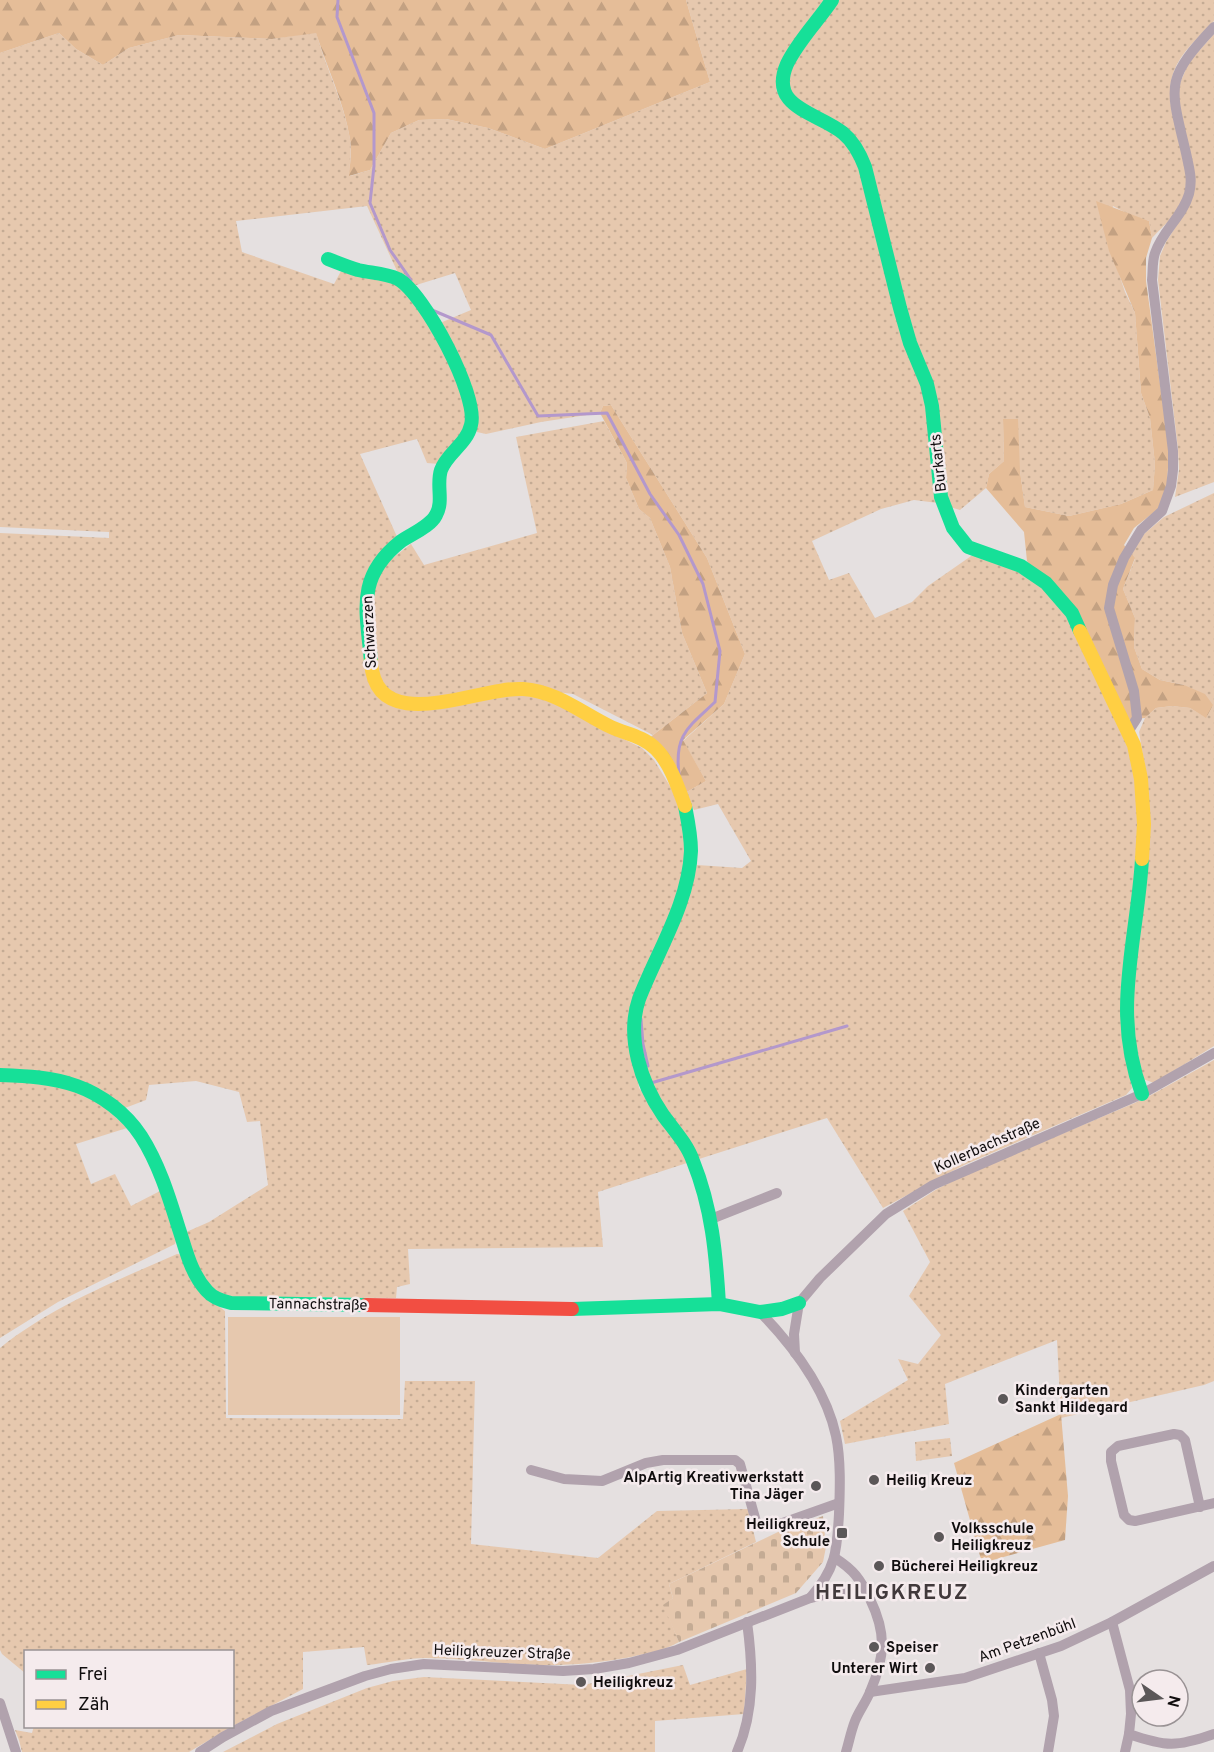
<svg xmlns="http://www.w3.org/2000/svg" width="1214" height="1752" font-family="Overpass,sans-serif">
	<defs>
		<pattern id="grass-dots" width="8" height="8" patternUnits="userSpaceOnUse" patternTransform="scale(1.5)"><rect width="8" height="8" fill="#e6c8ae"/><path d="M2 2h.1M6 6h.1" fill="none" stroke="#c4ab94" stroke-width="1.8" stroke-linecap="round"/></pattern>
		<pattern id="forest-firs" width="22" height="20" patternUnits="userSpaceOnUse" patternTransform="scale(1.5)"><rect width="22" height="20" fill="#e5bd98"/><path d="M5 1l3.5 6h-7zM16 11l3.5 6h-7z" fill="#c3a182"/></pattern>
		<pattern id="cemetery-stones" width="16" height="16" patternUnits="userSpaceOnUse" patternTransform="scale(1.5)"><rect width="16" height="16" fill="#e6c8ae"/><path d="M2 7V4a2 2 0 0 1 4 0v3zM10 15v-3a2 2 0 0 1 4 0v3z" fill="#c4ab94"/></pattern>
	</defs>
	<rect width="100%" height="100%" fill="#e5e0e0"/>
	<g fill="url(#grass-dots)">
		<path d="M 686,0 L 824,0 C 807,29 784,56 776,89 C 787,121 827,119 848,143 C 855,151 859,162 863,173 L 895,309 L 906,345 L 923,385 L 928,406 L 930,449 L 938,503 L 914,500 L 881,509 L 812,541 L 829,580 L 849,573 L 875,618 L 912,602 L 928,586 L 974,554 C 988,559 1003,563 1017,569 C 1057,587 1077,633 1094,672 C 1109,706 1129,740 1137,776 C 1139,787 1139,798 1139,808 C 1142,871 1125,932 1122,994 C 1120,1025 1126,1057 1132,1088 L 1126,1095 L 964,1165 L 883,1208 L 827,1118 L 699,1159 C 662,1104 630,1072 643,1000 L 697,865 L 742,868 L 751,861 L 718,804 L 694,810 L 685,793 L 706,781 L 683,741 L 724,704 L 745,654 L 707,558 L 611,405 L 603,406 L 600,413 L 541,422 L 486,434 L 477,432 C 472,423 476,410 474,400 L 440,323 L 471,310 L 455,273 L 413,286 L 398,273 L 367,206 L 236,221 L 242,252 L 334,284 L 341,271 C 354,274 391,278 400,283 C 419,296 461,381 467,404 C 468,410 468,416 467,422 C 464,441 447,449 439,464 L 427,463 L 417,439 L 360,454 L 398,539 C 379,556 366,569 362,595 L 368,678 L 373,691 L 390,705 L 407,708 L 427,707 L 521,693 L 546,697 L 560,702 L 609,732 L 642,748 L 654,760 L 673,791 L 678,802 L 688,835 L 686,865 L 678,894 L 636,997 L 629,1018 L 639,1088 L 682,1145 L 690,1162 L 598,1192 L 603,1247 L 408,1249 L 410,1284 L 397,1287 L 396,1298 L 228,1297 C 200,1290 192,1258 184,1233 L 209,1222 L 268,1185 L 260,1121 L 247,1122 L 239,1092 L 196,1081 L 149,1085 L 146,1100 L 125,1108 L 119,1106 L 106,1094 L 78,1082 L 30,1072 L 0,1072 L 0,533 L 109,538 L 109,532 L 0,527 L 0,53 L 59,33 L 76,49 L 103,65 L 129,48 L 179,35 L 272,39 L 316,32 C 326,69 344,102 350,139 C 352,151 349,164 350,176 L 370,170 L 391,133 L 419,120 L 446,119 L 488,128 L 545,149 L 710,82 Z"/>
		<path d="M 838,0 L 1214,0 L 1214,21 C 1200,36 1181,52 1174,71 C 1156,117 1206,166 1177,211 C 1171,220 1160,229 1152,238 L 1149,221 L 1130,215 L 1113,206 L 1106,235 L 1125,292 L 1135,313 L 1141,393 L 1150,418 L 1155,464 L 1153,490 L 1121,504 L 1069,516 L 1025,507 L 1020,471 L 1003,419 L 1004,461 L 989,474 L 986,488 L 960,510 L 950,507 L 915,342 L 872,169 L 805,108 L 790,90 L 788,77 L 792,66 Z"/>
		<path d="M 1214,34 L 1214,482 L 1175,497 L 1179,470 L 1178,449 L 1158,280 L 1160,256 L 1166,242 L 1184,214 L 1192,197 L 1177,90 L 1189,62 Z"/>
		<path d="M 604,421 L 627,463 L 626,478 L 639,509 L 650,518 L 670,567 L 682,633 L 707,693 L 653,735 L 573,694 L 548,691 L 426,700 L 394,696 L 374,676 L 369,596 L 377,570 L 411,544 L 424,565 L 537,533 L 516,437 Z"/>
		<path d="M 1214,493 L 1214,1046 L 1154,1083 L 1143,1079 L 1137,1064 L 1131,1023 L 1147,778 L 1139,732 L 1145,718 L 1156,708 L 1172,706 L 1190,708 L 1205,717 L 1184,685 L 1160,680 L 1142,669 L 1134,647 L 1135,618 L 1123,589 L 1135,559 L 1131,555 L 1144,534 L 1164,517 Z"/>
		<path d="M 1214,1060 L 1214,1381 L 1204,1385 L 1061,1418 L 1057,1340 L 945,1384 L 949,1424 L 845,1444 L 840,1421 L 908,1380 L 898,1359 L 918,1364 L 941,1335 L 909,1296 L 930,1262 L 903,1211 L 937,1189 L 967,1174 L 1144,1099 Z"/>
		<path d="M 0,1079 L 74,1089 L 97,1100 L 127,1128 L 76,1144 L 91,1184 L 115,1174 L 131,1206 L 160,1191 L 177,1237 L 175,1244 L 58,1302 L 0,1338 Z"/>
		<path d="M 177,1254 L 183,1255 L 213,1302 L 225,1311 L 226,1418 L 403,1419 L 405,1381 L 475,1381 L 471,1544 L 598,1558 L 657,1511 L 748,1509 L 756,1542 L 669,1584 L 673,1598 L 664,1605 L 679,1642 C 664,1651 647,1653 631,1657 C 594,1664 555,1667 517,1664 C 487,1662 457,1658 426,1658 C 407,1658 387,1663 367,1665 L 364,1647 L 303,1652 L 303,1689 L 233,1726 L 232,1652 L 26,1652 L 25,1673 L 2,1654 L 0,1650 L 0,1348 C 52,1306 116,1281 177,1254 Z"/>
		<path d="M 950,1438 L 952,1456 L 916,1461 L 915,1442 Z"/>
		<path d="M 683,1665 L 690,1685 L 747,1669 L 744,1714 L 655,1721 L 655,1752 L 223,1752 L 277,1724 L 367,1688 L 393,1681 L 424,1677 L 583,1685 Z"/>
		<path d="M 34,1726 L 231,1726 L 231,1727 L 189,1752 L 22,1752 L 19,1740 L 15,1730 L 32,1733 Z"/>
	</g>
	<g fill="url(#forest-firs)">
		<path d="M 0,0 L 686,0 L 710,82 L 545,149 L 488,128 L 446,119 L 419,120 L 391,133 L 370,170 L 349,176 C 350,164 352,150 350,139 C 344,102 327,68 316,33 L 272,39 L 179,35 L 129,48 L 103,65 L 76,49 L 59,33 L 0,53 Z"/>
		<path d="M 1096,201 L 1149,221 L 1152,238 L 1146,258 L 1146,281 L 1169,450 L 1167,485 L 1158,509 L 1134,528 L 1124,545 L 1135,558 L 1123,589 L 1135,618 L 1134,647 L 1142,669 L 1160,680 L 1184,685 L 1205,694 L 1213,705 L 1206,718 L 1190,708 L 1172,706 L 1156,708 L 1145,718 L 1116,721 L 1065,613 L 1027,561 L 1024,532 L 986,488 L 989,474 L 1004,461 L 1003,419 L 1018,419 L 1020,471 L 1025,507 L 1069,516 L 1121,504 L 1153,490 L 1155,464 L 1150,418 L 1141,393 L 1135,313 L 1109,251 Z"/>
		<path d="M 611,405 L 707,558 L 745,654 L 724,704 L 683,740 L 706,781 L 685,793 L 648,739 L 707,693 L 682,633 L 670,567 L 650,518 L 639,509 L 626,478 L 627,463 L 600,413 L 603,406 Z"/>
		<path d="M 1061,1414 L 1068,1496 L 1065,1540 L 982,1563 L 954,1463 Z"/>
	</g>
	<path fill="url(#cemetery-stones)" d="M 823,1516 L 826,1547 L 823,1562 L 796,1593 L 679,1642 L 663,1605 L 673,1598 L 669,1584 L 778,1532 Z"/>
	<rect fill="#e6c8ae" x="228" y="1317" width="172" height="98"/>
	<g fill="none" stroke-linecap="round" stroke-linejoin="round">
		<g stroke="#b398cc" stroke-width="3">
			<path d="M 338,0 L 337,17 L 374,113 L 374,166 L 370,203 L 390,250 L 411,280"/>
			<path d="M 432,310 L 491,335 L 538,416 L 607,413 L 650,494 L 679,535 L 703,584 L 720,651 L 715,702 C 689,727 674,734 679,774"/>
			<path d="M 641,1019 L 643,1044 L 648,1066"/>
			<path d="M 651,1081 L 651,1083 L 847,1026"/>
		</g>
		<g stroke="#b1a2ad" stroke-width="10">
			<path d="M 1128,732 L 1137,718 L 1134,691 L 1109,608 L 1113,585 L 1124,558 L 1141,530 L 1162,511 L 1171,486 L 1173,470 L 1173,451 L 1152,280 C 1153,272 1152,261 1155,253 C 1162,231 1183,216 1189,194 C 1193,179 1189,168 1186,153 C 1170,85 1164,80 1214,27"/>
			<path d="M 711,1219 L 777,1193"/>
			<path d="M 760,1312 C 793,1346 826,1389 836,1436 C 841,1460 840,1489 839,1514 C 837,1551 836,1569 810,1598"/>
			<path d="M 795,1353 L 794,1334 L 799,1303 L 820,1278 L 886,1214 L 933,1185 L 1142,1094 L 1214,1053"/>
			<path d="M 531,1470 L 564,1479 L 602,1481 L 646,1463 L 663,1460 L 735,1460 L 740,1464 L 757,1525 L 777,1525 L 839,1503"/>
			<path d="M 1200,1507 L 1185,1440 L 1180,1435 L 1174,1434 L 1118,1446 L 1111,1452 L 1111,1461 L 1124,1515 L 1129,1520 L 1135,1521 L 1214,1503"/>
			<path d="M 835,1558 C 854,1570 860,1579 870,1599 C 887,1634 885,1657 870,1692 C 866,1702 859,1711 855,1721 C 851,1731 849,1742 846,1752"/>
			<path d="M 1112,1622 L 1130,1690 L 1131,1714 L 1129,1734 C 1166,1747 1177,1747 1214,1734"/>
			<path d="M 1039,1653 L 1052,1700 L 1054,1716 L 1048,1752"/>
			<path d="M 870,1692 L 965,1678 L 1061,1646 L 1112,1622 L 1214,1566"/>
			<path d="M 0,1703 L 16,1752"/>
			<path d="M 200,1752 L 223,1737 L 271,1711 L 365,1676 L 391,1669 L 424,1664 L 563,1671 L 594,1669 L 629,1663 L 677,1650 L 810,1598 L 863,1586"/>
			<path d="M 737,1752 C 755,1711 753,1666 747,1622"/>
			<path d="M 1125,1752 L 1129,1734"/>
		</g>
		<g stroke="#16e098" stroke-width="14">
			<path d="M 832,0 C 818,21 798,41 787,64 C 768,108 817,112 843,133 C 854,142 860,154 865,167 L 900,308 L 910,343 L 927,384 L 932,406 L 941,497 L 953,528 L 968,547 L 1021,566 L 1046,583 L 1072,613 L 1080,631"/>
			<path d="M 328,259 C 338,263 348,267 358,270 C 371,273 385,273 398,279 C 424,293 479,396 471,425 C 467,444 447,453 441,470 C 436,485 444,501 436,515 C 430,527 411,534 400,542 C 355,578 367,612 371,662"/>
			<path d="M 685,806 C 688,821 691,835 691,851 C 689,903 657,952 639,999 C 626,1037 641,1083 663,1115 C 674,1130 687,1144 693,1161 C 712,1208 716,1254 719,1304"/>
			<path d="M 1142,859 C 1137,943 1111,1011 1142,1094"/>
			<path d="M 0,1075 C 26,1076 52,1077 77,1086 C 102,1095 126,1113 141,1136 C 159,1164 169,1197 179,1229 C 186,1250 191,1274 207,1291 C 213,1298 222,1301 231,1303 L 366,1305"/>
			<path d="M 572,1309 L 719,1304 L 760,1312 L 782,1309 L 799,1303"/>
		</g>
		<g stroke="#ffcf43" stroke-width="14">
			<path d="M 1080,631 L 1134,745 L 1141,779 L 1144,824 L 1142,859"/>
			<path d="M 371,662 C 376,739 479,686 523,689 C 556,691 582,713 611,727 C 626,734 643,736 656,749 C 670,763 678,787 685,806"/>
		</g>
		<path stroke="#f24e42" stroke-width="14" d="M 366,1305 L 572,1309"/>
	</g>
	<g fill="#5b5758" stroke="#f5ebed" stroke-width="2">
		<circle cx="1003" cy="1399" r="6"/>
		<circle cx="874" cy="1480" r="6"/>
		<circle cx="816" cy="1486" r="6"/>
		<rect x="836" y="1527" width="12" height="12" rx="3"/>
		<circle cx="939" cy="1537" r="6"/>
		<circle cx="879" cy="1566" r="6"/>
		<circle cx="874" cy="1647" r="6"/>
		<circle cx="930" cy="1668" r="6"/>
		<circle cx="581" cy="1682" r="6"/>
	</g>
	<g text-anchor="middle" stroke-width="5" stroke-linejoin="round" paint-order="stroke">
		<g font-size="15" fill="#100d0e" stroke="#f5ebed">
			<text transform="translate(938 463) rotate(-96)" y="5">Burkarts</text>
			<text transform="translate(369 632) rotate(-93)" y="5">Schwarzen</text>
			<text transform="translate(987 1145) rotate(-24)" y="5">Kollerbachstraße</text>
			<text transform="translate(318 1304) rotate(1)" y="5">Tannachstraße</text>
			<text transform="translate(1027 1640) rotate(-20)" y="5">Am Petzenbühl</text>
			<text transform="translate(502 1652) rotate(2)" y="5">Heiligkreuzer Straße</text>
		</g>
		<g font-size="15" font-weight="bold" fill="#100d0e" stroke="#f5ebed" text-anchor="start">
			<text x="1015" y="1395">Kindergarten<tspan x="1015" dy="17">Sankt Hildegard</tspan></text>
			<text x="804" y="1482" text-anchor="end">AlpArtig Kreativwerkstatt<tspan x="804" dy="17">Tina Jäger</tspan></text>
			<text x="886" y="1485">Heilig Kreuz</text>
			<text x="830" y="1529" text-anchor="end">Heiligkreuz,<tspan x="830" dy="17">Schule</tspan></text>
			<text x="951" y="1533">Volksschule<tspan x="951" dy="17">Heiligkreuz</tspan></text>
			<text x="891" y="1571">Bücherei Heiligkreuz</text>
			<text x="886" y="1652">Speiser</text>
			<text x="918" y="1673" text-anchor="end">Unterer Wirt</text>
			<text x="593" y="1687">Heiligkreuz</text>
		</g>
		<g font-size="21" font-weight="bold" letter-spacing="1.5" fill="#41393b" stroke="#f5ebed">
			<text x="892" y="1599">HEILIGKREUZ</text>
		</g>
	</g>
	<rect x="24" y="1650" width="210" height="78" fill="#f5ebed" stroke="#999294" stroke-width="1.5"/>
	<rect x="36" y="1670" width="30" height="9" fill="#16e098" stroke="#999294" stroke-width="1.5"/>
	<text x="78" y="1680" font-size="18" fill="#100d0e">Frei</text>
	<rect x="36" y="1700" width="30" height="9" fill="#ffcf43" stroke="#999294" stroke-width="1.5"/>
	<text x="78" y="1710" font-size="18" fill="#100d0e">Zäh</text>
	<g transform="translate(1160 1698) rotate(104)"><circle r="28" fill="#f5ebed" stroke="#999294" stroke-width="1.5"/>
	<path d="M0-4.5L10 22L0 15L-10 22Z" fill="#5b5758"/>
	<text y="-9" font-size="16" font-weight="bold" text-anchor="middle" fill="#100d0e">N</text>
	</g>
</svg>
